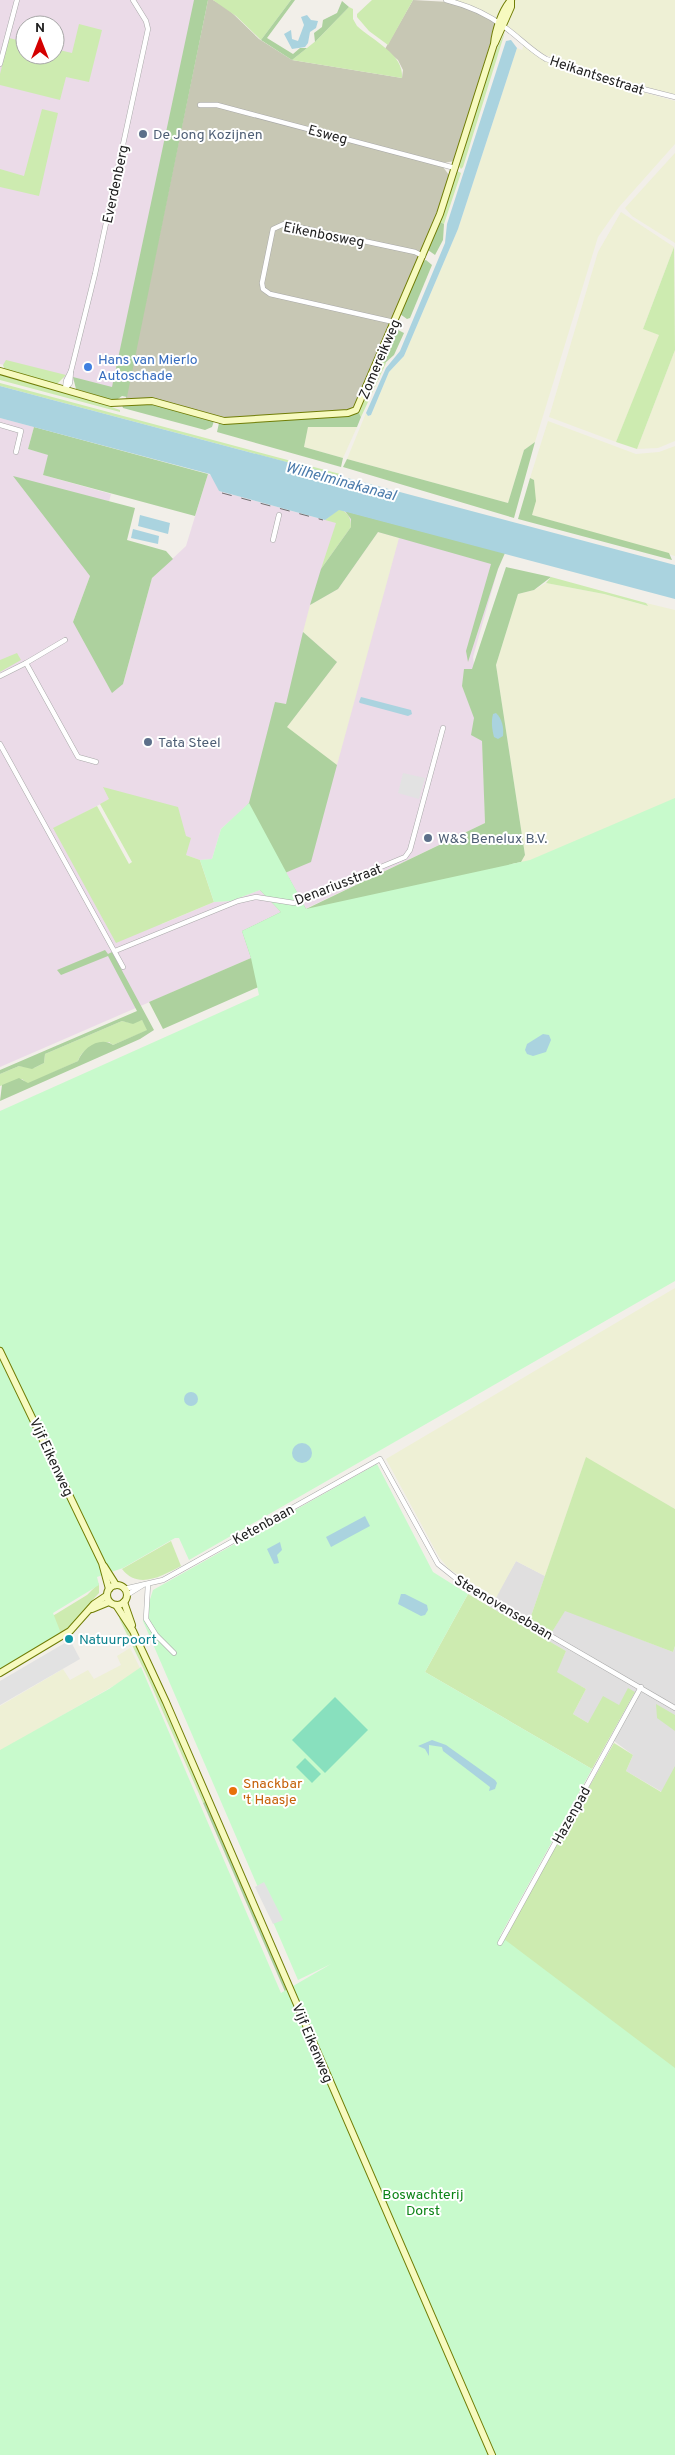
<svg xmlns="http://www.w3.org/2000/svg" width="675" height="2455" font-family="Overpass,sans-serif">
	<rect width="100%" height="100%" fill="#f2efe9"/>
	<path fill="#e0dfdf" d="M 516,1561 L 545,1576 L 530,1619 L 552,1632 L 565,1610 L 673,1652 L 675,1646 L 675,1772 L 662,1792 L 626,1771 L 633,1755 L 610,1738 L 635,1692 L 619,1705 L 588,1723 L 573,1714 L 586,1689 L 556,1672 L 566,1651 L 490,1607 Z"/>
	<g fill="#ebdbe8" fill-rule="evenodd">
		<path d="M 0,0 L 198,0 L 116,391 L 0,364 ZM 25,25 L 55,25 L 55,55 L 25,55 Z"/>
		<path d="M 0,418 L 34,427 L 28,449 L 49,455 L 43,475 L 111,494 L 90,576 L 73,622 L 123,684 L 152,578 L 186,546 L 208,474 L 212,476 L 219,491 L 325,520 L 339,510 L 502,555 L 473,657 L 482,723 L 485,823 L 305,909 L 249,804 L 221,829 L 212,859 L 200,860 L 186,855 L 186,836 L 104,787 L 110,799 L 53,829 L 162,924 L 214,902 L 231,901 L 260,890 L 281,912 L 251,958 L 0,1067 Z"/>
	</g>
	<path fill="#c7c7b4" d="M 208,0 L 213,0 L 227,8 L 259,39 L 292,60 L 402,78 L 403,70 L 398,60 L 385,49 L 413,0 L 449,2 L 482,14 L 494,21 L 496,25 L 454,161 L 444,163 L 443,167 L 449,175 L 434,223 L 356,407 L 352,410 L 229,419 L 144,398 L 125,402 Z"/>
	<g fill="#eef0d5">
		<path d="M 452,0 L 507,0 L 501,15 L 497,18 L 467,4 Z"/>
		<path d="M 515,0 L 675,0 L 675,95 L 609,77 L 542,54 L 506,25 Z"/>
		<path d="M 524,45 L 551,64 L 570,72 L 675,101 L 675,144 L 619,207 L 598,237 L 535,442 L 524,450 L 508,503 L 347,459 L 366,413 L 368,416 L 371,415 L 389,372 L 404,356 L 458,229 L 517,48 L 522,50 Z"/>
		<path d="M 675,153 L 675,243 L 632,216 L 625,208 Z"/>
		<path d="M 621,212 L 674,247 L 643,329 L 660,335 L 616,442 L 549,417 L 598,252 Z"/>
		<path d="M 675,350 L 675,441 L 658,448 L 637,449 Z"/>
		<path d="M 548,421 L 636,454 L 659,452 L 675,446 L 675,556 L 532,515 L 534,480 L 530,478 Z"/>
		<path d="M 308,427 L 357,427 L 343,458 L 304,447 Z"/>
		<path d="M 378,532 L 399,538 L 337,765 L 286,728 L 337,662 L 303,632 L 310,605 L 338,589 Z"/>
		<path d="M 546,583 L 604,594 L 647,606 L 646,603 L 675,610 L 675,799 L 518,867 L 525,855 L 496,665 L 518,594 L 534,590 Z"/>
		<path d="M 675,1288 L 675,1509 L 586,1458 L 545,1576 L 516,1561 L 496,1598 L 449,1569 L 439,1557 L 386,1459 Z"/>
		<path d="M 130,1648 L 141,1670 L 0,1751 L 0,1706 L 63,1669 L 70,1680 L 88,1670 L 94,1679 L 121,1665 L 117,1656 Z"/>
	</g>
	<g fill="#cdebb0">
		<path d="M 213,0 L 291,0 L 261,40 L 236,16 Z"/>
		<path d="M 372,0 L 413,0 L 388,45 L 369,31 L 357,17 L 357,14 Z"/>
		<path d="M 349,7 L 353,9 L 353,19 L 357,26 C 373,41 404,54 402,78 L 292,60 L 317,40 Z"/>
		<path d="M 79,24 L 102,30 L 89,82 L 66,77 L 60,100 L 0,85 L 0,74 L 9,38 L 25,42 L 25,55 L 55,55 L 55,49 L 72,53 Z"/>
		<path d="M 505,32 L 463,167 L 461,169 L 459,166 L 493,57 Z"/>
		<path d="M 42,109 L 58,113 L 39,196 L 0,187 L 0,169 L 24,176 Z"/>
		<path d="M 457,171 L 461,173 L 444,224 L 440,222 Z"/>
		<path d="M 674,247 L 675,350 L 637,449 L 616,442 L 659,335 L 643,329 Z"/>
		<path d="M 6,360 L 66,375 L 57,384 L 5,371 L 3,365 Z"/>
		<path d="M 381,360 L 386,363 L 361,417 L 358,411 Z"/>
		<path d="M 0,374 L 74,394 L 120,410 L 120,412 L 0,380 Z"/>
		<path d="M 0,383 L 340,474 L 339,476 L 0,386 Z"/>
		<path d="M 339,509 C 348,512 351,518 351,527 L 321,569 L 336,523 L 325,520 Z"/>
		<path d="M 551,577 L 646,603 L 648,606 L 604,594 L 546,583 Z"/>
		<path d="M 17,653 L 21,660 L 0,672 L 0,660 Z"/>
		<path d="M 103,787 L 178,807 L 186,836 L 191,838 L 186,855 L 200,860 L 214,902 L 116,943 L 53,828 L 97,806 L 129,864 L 132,862 L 100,804 L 109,799 Z"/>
		<path d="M 142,1020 L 148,1030 L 113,1045 L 109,1042 C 95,1045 83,1047 78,1061 L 28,1084 L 22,1079 L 0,1086 L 0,1074 L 19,1066 L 34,1068 L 44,1063 L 45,1054 L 122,1021 L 131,1023 Z"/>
		<path d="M 586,1457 L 675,1509 L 675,1646 L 673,1652 L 565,1611 L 552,1632 L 530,1619 Z"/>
		<path d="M 171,1541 L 181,1566 C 162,1576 138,1590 122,1569 Z"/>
		<path d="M 99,1583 L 99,1593 C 88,1603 85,1616 74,1625 C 68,1631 60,1634 53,1638 L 51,1617 L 87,1595 Z"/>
		<path d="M 468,1594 L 566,1651 L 557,1672 L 586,1689 L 573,1714 L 588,1723 L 603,1696 L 619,1705 L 628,1688 L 635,1692 L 592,1769 L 425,1672 Z"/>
		<path d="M 122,1617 L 154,1682 L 206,1801 L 203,1803 L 148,1678 L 119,1618 Z"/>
		<path d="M 656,1704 L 675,1715 L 675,1731 L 657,1718 Z"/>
		<path d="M 614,1743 L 633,1755 L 626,1771 L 661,1792 L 675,1766 L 675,2072 L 503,1939 Z"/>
	</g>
	<g fill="#add19e">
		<path d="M 194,0 L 208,0 L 127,397 L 122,396 L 115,401 L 76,389 L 73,377 L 112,387 Z"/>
		<path d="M 291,0 L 295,0 L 267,38 L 293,54 L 300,48 L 307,48 L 292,60 L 261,40 Z"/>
		<path d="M 342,1 L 349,7 L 315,42 L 314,33 L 322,27 L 323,20 L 337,13 Z"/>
		<path d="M 440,222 L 444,224 L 443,240 L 435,255 L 428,250 Z"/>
		<path d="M 426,260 L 432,265 L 410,318 L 407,319 L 400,314 L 423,261 Z"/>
		<path d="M 396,329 L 404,333 L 394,355 L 385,363 L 381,360 L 394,330 Z"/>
		<path d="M 149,403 L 214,421 L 212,427 L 205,430 L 123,408 L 122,405 Z"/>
		<path d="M 358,411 L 361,417 L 357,427 L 308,427 L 304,447 L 343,458 L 341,467 L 217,432 L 219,423 L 349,416 Z"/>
		<path d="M 34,427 L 208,474 L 195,516 L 43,475 L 48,455 L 28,449 Z"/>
		<path d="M 535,442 L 514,518 L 343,467 L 347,459 L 508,503 L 524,450 Z"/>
		<path d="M 13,476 L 135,508 L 127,540 L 166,551 L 173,559 L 152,578 L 123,684 L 112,693 L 73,622 L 90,576 Z"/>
		<path d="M 530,478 L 534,480 L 536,501 L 532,515 L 669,553 L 672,560 L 518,519 Z"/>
		<path d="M 345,511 L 505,553 L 498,569 L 468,662 L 466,651 L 491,564 L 378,532 L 338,589 L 310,605 L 321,569 L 351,527 L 351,519 Z"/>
		<path d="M 506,567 L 551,577 L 534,590 L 518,594 L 496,665 L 525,855 L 521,862 L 512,864 L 513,875 L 163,1029 L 149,1002 L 251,958 L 242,931 L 281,912 L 260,890 L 289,878 L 306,909 L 485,823 L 482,741 L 471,735 L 474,718 L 462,686 L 464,669 L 472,669 Z"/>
		<path d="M 303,632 L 337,662 L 287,727 L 337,765 L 311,862 L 273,878 L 245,808 L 249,803 L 275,702 L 286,704 Z"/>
		<path d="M 105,950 L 108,954 L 112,952 L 154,1030 L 140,1039 L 0,1101 L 2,1085 L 19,1078 L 28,1083 L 78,1061 C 83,1048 100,1036 113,1045 L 147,1030 L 142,1020 L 133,1024 L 122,1021 L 45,1054 L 44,1063 L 32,1069 L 19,1066 L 0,1074 L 0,1070 L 137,1011 L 108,956 L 61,975 L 57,970 Z"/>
		<path d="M 206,1801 L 322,2068 L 336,2109 L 203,1803 Z"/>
	</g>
	<g fill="#c8facc">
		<path d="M 675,798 L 675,1281 L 189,1560 L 179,1538 L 175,1538 L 123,1568 L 97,1577 L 99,1585 L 53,1613 L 62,1636 L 0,1676 L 0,1111 L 259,995 L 251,958 L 242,931 L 281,912 L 260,890 L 231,901 L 214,902 L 200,860 L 212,859 L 221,829 L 249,803 L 306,909 L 530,860 Z"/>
		<path d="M 377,1464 L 433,1572 L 468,1594 L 425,1672 L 592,1769 L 500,1936 L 675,2068 L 675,2455 L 0,2455 L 0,1750 L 109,1689 L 141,1667 L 281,1993 L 331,1964 L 298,1980 L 143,1621 L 153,1590 Z"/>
	</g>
	<g fill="#88e0be">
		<path d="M 335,1697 L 368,1730 L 325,1773 L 292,1740 Z"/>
		<path d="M 305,1758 L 321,1774 L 312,1783 L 296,1767 Z"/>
	</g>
	<g fill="#e2e2e2">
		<path d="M 403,773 L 425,778 L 419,799 L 398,793 Z"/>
		<path d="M 70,1640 L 80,1659 L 0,1705 L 0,1681 Z"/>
		<path d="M 264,1882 L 283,1920 L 273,1924 L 255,1887 Z"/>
	</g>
	<g fill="#aad3df">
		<path d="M 307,15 L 311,20 L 318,21 L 316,28 L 310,32 L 308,43 L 305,47 L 292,49 L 284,34 L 291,30 L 292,39 L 298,41 L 304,25 L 301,17 Z"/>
		<path d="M 511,40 L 517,48 L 458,229 L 404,356 L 389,372 L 371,415 L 368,416 L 366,413 L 386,368 L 400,351 L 445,243 L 447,224 L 506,41 Z"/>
		<path d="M 0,386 L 675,565 L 675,599 L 339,510 L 325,520 L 219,491 L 210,474 L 0,418 Z"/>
		<path d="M 140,515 L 170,523 L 168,534 L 138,526 Z"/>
		<path d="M 133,529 L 159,536 L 158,544 L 131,538 Z"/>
		<path d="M 361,697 L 411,710 L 412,714 L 408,716 L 360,703 L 359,702 Z"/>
		<path d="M 496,713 C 502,719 504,727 503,736 L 498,739 L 494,737 C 492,729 491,722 493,714 Z"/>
		<path d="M 543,1034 L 549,1035 L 551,1040 L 546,1052 L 533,1056 L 527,1054 L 525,1050 L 527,1044 Z"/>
		<circle cx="191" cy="1399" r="7"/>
		<circle cx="302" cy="1453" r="10"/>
		<path d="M 365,1516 L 370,1526 L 331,1547 L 326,1537 Z"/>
		<path d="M 280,1542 L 282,1550 L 277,1555 L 279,1563 L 274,1564 L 267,1549 Z"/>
		<path d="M 401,1594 L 405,1594 L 427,1605 L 428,1610 L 425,1615 L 421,1616 L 398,1604 Z"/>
		<path d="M 432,1740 L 446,1745 L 495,1780 L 497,1783 L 495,1789 L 489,1791 L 490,1787 L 443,1751 L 442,1747 L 429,1745 L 429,1756 L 425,1749 L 418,1746 Z"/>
	</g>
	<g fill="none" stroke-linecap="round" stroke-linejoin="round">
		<g stroke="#a9a9a9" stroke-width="5.5">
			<g id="street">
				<path d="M 446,0 C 466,5 486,13 503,26 C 518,36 530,50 546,59 L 635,87 L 675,97"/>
				<path d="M 0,64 L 17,0"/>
				<path d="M 200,105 L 217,105 L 455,168"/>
				<path d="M 394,322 L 270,294 L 263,289 L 262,283 L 273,229 L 284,224 L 415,252 L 423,256"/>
				<path d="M 65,389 L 70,383 L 71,371 L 95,274 L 148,29 L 146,21 L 133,0"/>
				<path d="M 65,389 L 66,381 L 71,371"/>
				<path d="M 0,425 L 21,431 L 16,452"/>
				<path d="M 273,540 L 279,515"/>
				<path d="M 26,663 L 65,640"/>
				<path d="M 0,676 L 26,663 L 78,757 L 96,762"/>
				<path d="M 0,744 L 123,967"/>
				<path d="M 115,951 L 238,901 L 256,897 L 294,903 L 405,857 L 410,850 L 443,728"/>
				<path d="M 148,1584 L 146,1619 L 156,1635 L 174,1653"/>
				<path d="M 124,1589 L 163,1580 L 380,1459 L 438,1564 L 468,1588 L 675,1708"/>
				<path d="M 127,1595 L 143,1585"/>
				<path d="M 500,1943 L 641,1687"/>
			</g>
		</g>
		<g stroke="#707d05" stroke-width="8">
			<g id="secondary">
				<path d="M 495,43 L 511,7 L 511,0"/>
				<path d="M 0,371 L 111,403 L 152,401 L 224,421 L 348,413 L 356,410 L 440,214 L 494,44 C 495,31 502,10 511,0"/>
				<path d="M 0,1351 L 102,1563 L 109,1589"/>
				<path d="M 104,1566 L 116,1585"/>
				<circle cx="117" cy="1595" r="10"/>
				<path d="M 124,1602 L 132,1625"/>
				<path d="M 116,1605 L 133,1631 L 166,1702 L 492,2455"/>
				<path d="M 92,1609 L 109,1602"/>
				<path d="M 0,1673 L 70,1631 L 94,1604 L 106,1596"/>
			</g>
		</g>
		<use href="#street" stroke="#fff" stroke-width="4.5"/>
		<use href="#secondary" stroke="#f7fabf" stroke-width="6"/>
		<path stroke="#707070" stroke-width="1" stroke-dasharray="10 10" stroke-linecap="butt" d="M 222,493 L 323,520"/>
	</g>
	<g fill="#5c6f8a" stroke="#fff" stroke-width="2">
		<circle cx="143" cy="134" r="5"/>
		<circle cx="148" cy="742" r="5"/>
		<circle cx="428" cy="838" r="5"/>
	</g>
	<circle fill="#3f7fe0" stroke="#fff" stroke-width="2" cx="88" cy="367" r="5"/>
	<circle fill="#0f9aa8" stroke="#fff" stroke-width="2" cx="69" cy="1639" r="5"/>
	<circle fill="#e8710a" stroke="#fff" stroke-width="2" cx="233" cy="1791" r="5"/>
	<g text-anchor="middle" stroke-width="4" stroke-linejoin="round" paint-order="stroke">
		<g font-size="14" fill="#222" stroke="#fff">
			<text transform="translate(597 75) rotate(18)" y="5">Heikantsestraat</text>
			<text transform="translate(328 134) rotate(15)" y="5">Esweg</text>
			<text transform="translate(115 184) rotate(-78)" y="5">Everdenberg</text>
			<text transform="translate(324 234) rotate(11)" y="5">Eikenbosweg</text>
			<text transform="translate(379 359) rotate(-67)" y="5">Zomereikweg</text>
			<text transform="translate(338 884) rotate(-21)" y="5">Denariusstraat</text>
			<text transform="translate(52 1457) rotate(65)" y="5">Vijf Eikenweg</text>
			<text transform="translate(263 1524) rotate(-29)" y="5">Ketenbaan</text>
			<text transform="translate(504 1607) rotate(31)" y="5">Steenovensebaan</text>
			<text transform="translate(571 1815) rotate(-61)" y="5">Hazenpad</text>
			<text transform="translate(313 2043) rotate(67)" y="5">Vijf Eikenweg</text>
		</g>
		<g font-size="14" fill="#4e5e75" stroke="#fff" text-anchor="start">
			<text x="153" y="139">De Jong Kozijnen</text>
			<text x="158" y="747">Tata Steel</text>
			<text x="438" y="843">W&amp;S Benelux B.V.</text>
		</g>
		<g font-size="14" fill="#366cbe" stroke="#fff" text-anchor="start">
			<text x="98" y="364">Hans van Mierlo<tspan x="98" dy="16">Autoschade</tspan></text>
		</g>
		<g font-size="14" fill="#0d838f" stroke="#fff" text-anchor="start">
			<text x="79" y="1644">Natuurpoort</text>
		</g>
		<g font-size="14" fill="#c56008" stroke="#fff" text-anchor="start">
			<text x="243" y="1788">Snackbar<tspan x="243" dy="16">'t Haasje</tspan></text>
		</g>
		<g font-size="14" fill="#0c8416" stroke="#fff">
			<text x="423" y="2199">Boswachterij<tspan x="423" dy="16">Dorst</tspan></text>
		</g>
		<g font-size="15" font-style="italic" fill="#4a7aab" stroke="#fff">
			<text transform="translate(341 481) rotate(15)" y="5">Wilhelminakanaal</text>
		</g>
	</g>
	<g transform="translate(40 40)"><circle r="24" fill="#ffffff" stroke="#a7a7a7"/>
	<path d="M0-4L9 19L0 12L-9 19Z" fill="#d40000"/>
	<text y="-8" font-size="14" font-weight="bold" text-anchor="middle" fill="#222222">N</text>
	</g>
</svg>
